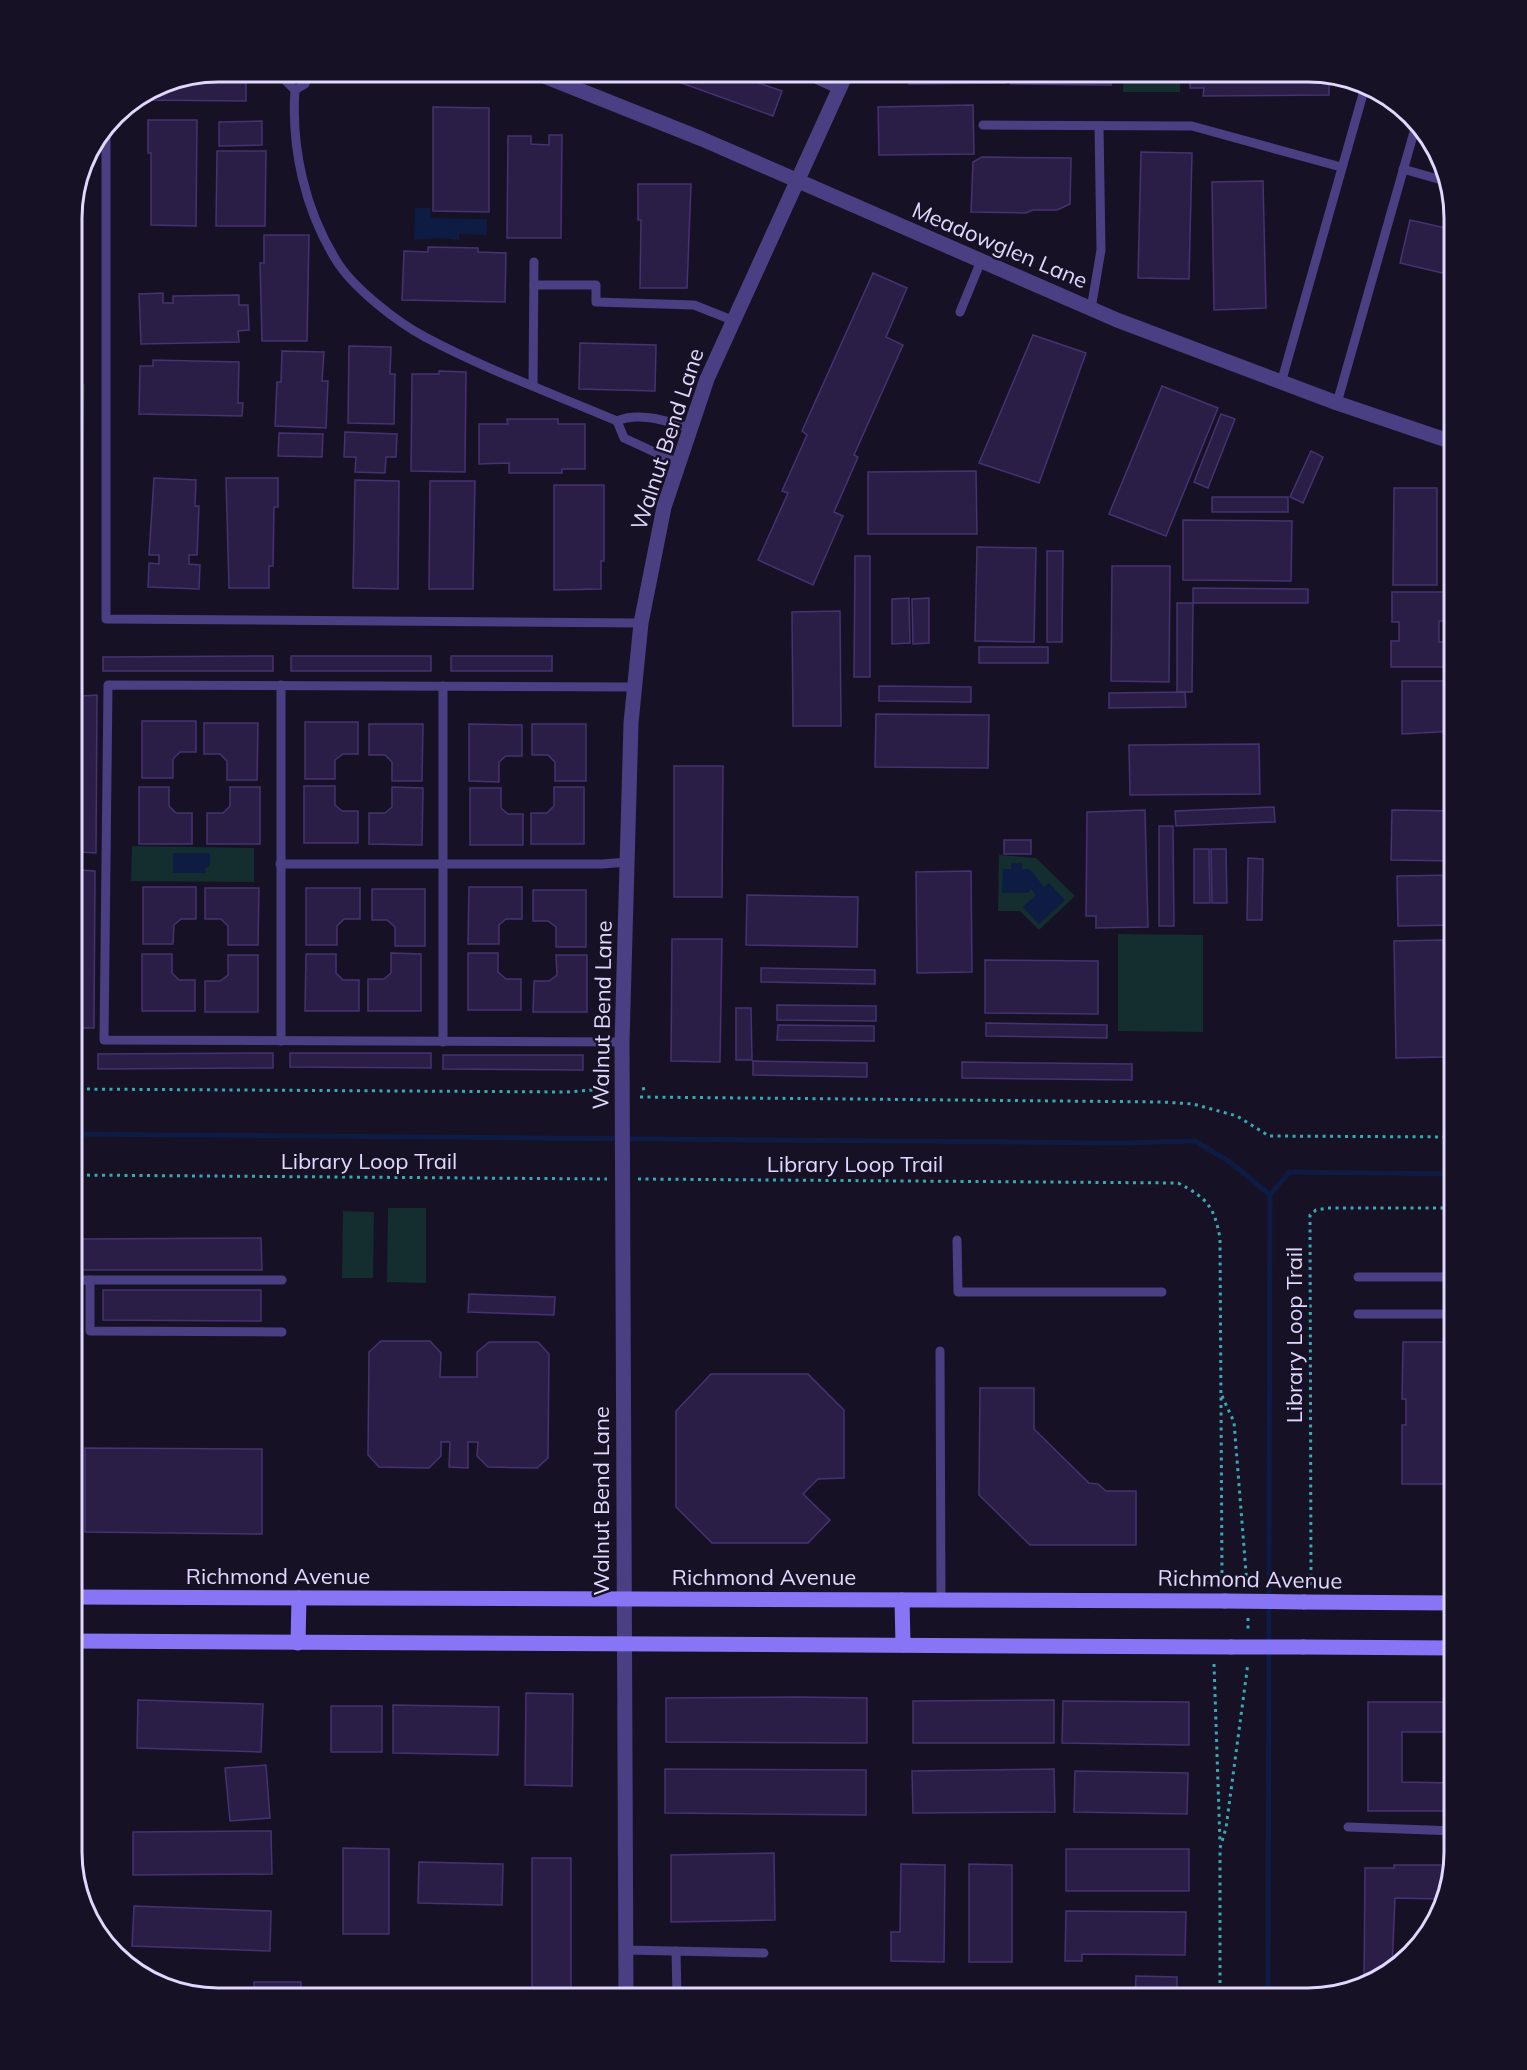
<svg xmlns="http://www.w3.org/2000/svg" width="1527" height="2070" font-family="Mulish,sans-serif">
	<rect width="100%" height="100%" fill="#171126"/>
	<g fill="#142d2f">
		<rect x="1123" y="72" width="57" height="20"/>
		<path d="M 72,384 L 85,384 L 78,657 L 72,657 Z"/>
		<path d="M 132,846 L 254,848 L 254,882 L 131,881 Z"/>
		<rect x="72" y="854" width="3" height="249"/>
		<path d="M 999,855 L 1036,858 L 1075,896 L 1039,930 L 1020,911 L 998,911 Z"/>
		<path d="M 1118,934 L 1203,935 L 1203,1032 L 1118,1031 Z"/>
		<path d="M 388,1208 L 426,1208 L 426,1283 L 387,1282 Z"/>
		<path d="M 343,1211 L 374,1212 L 373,1278 L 342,1278 Z"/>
	</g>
	<g fill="#0e1b42">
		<path d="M 1131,72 L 1169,72 L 1170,82 L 1131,82 Z"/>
		<path d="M 415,208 L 430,208 L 431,218 L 487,219 L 487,235 L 459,234 L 459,240 L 440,238 L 414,240 Z"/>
		<path d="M 173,853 L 210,853 L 210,865 L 205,869 L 206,873 L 173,873 Z"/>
		<path d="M 1011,863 L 1022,863 L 1022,869 L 1030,869 L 1044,887 L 1049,883 L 1065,900 L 1039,924 L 1023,907 L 1036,895 L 1031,889 L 1028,893 L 1002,893 L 1003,869 L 1011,869 Z"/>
	</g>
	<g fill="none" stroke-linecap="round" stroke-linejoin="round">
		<g stroke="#0e1b42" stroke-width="5">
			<path d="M 72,1134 L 1120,1143 L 1195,1141 L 1230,1162 L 1270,1195"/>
			<path d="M 1268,1998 L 1270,1195 L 1289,1172 L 1455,1174"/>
		</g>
	</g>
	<g fill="#2b1e46" stroke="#453270" stroke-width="1.5">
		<path d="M 219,72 L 246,72 L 246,101 L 140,100 L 163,83 Z"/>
		<path d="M 651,72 L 727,72 L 782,91 L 773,116 Z"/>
		<path d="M 909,72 L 1005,72 L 1005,83 L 909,84 Z"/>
		<path d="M 1011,72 L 1111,72 L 1111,85 L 1011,84 Z"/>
		<path d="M 1190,72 L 1318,72 L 1329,76 L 1329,95 L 1203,96 L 1204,88 L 1190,88 Z"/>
		<path d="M 973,105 L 974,154 L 879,155 L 878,107 Z"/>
		<path d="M 433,107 L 489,108 L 489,212 L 433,211 Z"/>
		<path d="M 148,120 L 197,120 L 196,226 L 151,225 L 151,153 L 148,153 Z"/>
		<path d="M 262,121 L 262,145 L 219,146 L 219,122 Z"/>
		<path d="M 549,135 L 562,135 L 561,238 L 507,238 L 508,136 L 531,136 L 531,144 L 549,145 Z"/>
		<path d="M 217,151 L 266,151 L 265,226 L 216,226 Z"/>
		<path d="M 1141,152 L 1192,153 L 1189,279 L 1138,278 Z"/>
		<path d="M 982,157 L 1071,158 L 1070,204 L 1057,210 L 1033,210 L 1026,213 L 971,212 L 973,162 Z"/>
		<path d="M 1263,181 L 1266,308 L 1214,310 L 1212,182 Z"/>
		<path d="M 638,184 L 691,184 L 687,288 L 640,288 L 641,220 L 638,220 Z"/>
		<path d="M 1410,220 L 1455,230 L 1455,276 L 1400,263 Z"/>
		<path d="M 264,235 L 309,235 L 307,341 L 262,341 L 260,263 L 264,263 Z"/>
		<path d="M 428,247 L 478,248 L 478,252 L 506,253 L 505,302 L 402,300 L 404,251 L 428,252 Z"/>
		<path d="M 873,273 L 907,288 L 886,337 L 903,345 L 854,455 L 858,457 L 834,512 L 843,516 L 813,585 L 758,560 L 788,493 L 782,491 L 807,435 L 802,431 Z"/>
		<path d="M 163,293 L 163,303 L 173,303 L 173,296 L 239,295 L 239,305 L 248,305 L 249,330 L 238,331 L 239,342 L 141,344 L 139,294 Z"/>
		<path d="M 1033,335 L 1086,353 L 1039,483 L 979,463 Z"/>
		<path d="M 580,343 L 656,345 L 655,391 L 579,389 Z"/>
		<path d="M 349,346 L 391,347 L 390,374 L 395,374 L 394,424 L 348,423 Z"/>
		<path d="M 282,351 L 324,352 L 322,381 L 328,381 L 326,428 L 275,426 L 277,382 L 281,382 Z"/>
		<path d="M 153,360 L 239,362 L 238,403 L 243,403 L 242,416 L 139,414 L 140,366 L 153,366 Z"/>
		<path d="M 439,371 L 466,372 L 465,472 L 411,471 L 412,374 L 439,374 Z"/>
		<path d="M 1162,386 L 1218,408 L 1166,536 L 1109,514 Z"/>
		<path d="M 1221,414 L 1235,419 L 1208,488 L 1194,482 Z"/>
		<path d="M 507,419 L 558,419 L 558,424 L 585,424 L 585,469 L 562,469 L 562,473 L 509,473 L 509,463 L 479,464 L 479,424 L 508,424 Z"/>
		<path d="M 345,432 L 397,434 L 396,457 L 386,457 L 385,473 L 355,472 L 356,457 L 344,457 Z"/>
		<path d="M 279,433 L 323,434 L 322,457 L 278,456 Z"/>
		<path d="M 1311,451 L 1323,457 L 1303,503 L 1290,497 Z"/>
		<path d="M 976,471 L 977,534 L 868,534 L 868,472 Z"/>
		<path d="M 154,478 L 196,480 L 195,506 L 199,506 L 197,555 L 189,555 L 189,564 L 200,565 L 199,589 L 148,587 L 149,563 L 159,564 L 159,555 L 149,555 Z"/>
		<path d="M 226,478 L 278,478 L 278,507 L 274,507 L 273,566 L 269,566 L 269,588 L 229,588 Z"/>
		<path d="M 355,480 L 399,481 L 398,589 L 353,588 Z"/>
		<path d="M 430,481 L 475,481 L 473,589 L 429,589 Z"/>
		<path d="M 554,485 L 604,485 L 604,561 L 601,561 L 601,589 L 554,590 Z"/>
		<path d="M 1394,488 L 1437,488 L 1437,585 L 1393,585 Z"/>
		<rect x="1212" y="497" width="76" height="15"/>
		<rect x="1450" y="506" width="5" height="30"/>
		<path d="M 1183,520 L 1292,521 L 1291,581 L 1183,580 Z"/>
		<path d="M 977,547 L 1036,548 L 1034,642 L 975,641 Z"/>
		<path d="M 1047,551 L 1063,551 L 1062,642 L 1047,642 Z"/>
		<rect x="1449" y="555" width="6" height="26"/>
		<path d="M 855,556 L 870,556 L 870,677 L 854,677 Z"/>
		<path d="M 1112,566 L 1170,566 L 1169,682 L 1111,681 Z"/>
		<path d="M 1193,588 L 1308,589 L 1308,603 L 1193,603 Z"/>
		<path d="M 1392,592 L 1447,592 L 1447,621 L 1439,621 L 1439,642 L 1446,642 L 1446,667 L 1391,667 L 1391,641 L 1399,641 L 1399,622 L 1392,622 Z"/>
		<path d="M 909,598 L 910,643 L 892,644 L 892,599 Z"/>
		<path d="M 929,598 L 929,643 L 913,644 L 912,599 Z"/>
		<path d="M 1177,603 L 1193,603 L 1192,692 L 1177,692 Z"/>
		<path d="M 840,611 L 841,726 L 793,726 L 792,612 Z"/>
		<rect x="979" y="647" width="69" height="16"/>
		<path d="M 273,656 L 273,671 L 103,671 L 103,657 Z"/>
		<rect x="291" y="656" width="140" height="15"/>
		<rect x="451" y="656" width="101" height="15"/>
		<path d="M 1402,681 L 1455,681 L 1455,731 L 1402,734 Z"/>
		<path d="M 879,686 L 971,687 L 971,702 L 879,701 Z"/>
		<path d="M 1185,692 L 1186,707 L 1109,708 L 1109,693 Z"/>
		<path d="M 97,695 L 96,853 L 80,852 L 82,696 Z"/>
		<path d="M 876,714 L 989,715 L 988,768 L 875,767 Z"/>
		<path d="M 142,721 L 196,721 L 196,752 L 180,752 L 173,759 L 173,778 L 142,778 Z"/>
		<path d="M 305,722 L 358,722 L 358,754 L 343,754 L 335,760 L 335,779 L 305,779 Z"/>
		<path d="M 204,723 L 258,723 L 257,780 L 227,780 L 227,761 L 220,754 L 204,754 Z"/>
		<path d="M 369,724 L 423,724 L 422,781 L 392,781 L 392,762 L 385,755 L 369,755 Z"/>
		<path d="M 469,724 L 522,725 L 522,756 L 506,756 L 499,762 L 499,782 L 469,781 Z"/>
		<path d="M 532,724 L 586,724 L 586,781 L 555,781 L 555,762 L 548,755 L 532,755 Z"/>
		<path d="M 1259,744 L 1260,794 L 1130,795 L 1129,745 Z"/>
		<path d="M 674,766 L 723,766 L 722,897 L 674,897 Z"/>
		<path d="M 304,786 L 335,786 L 335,805 L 342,811 L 358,811 L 358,843 L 304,843 Z"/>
		<path d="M 139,787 L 169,787 L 169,806 L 176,813 L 192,813 L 192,844 L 139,844 Z"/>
		<path d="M 230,787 L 260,787 L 260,844 L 207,844 L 207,813 L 223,813 L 230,806 Z"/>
		<path d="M 392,787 L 423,788 L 422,845 L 369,844 L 369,813 L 385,813 L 392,807 Z"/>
		<path d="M 554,787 L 584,787 L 584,844 L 531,844 L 531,813 L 547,813 L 554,806 Z"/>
		<path d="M 470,788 L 501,788 L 501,808 L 508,814 L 523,814 L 523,845 L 470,845 Z"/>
		<path d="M 1274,807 L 1275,822 L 1176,826 L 1175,811 Z"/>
		<path d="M 1145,810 L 1148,927 L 1096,928 L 1096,916 L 1086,916 L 1087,812 Z"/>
		<path d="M 1392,810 L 1455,811 L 1455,861 L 1391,860 Z"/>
		<path d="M 1159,826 L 1173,826 L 1174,926 L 1159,926 Z"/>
		<rect x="1004" y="840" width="27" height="14"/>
		<path d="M 1194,849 L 1209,849 L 1210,903 L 1194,903 Z"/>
		<path d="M 1211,849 L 1226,849 L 1227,903 L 1212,903 Z"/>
		<path d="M 1248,858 L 1263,859 L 1262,920 L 1247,920 Z"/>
		<path d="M 80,870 L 95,871 L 94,1028 L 78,1028 Z"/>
		<path d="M 971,871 L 972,972 L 917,973 L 916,872 Z"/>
		<path d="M 1455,875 L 1455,925 L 1398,926 L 1397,876 Z"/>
		<path d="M 143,887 L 196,887 L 196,919 L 181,919 L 174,925 L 173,944 L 143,944 Z"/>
		<path d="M 469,887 L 522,887 L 522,919 L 506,919 L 499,925 L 499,944 L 468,944 Z"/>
		<path d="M 205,888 L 259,888 L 258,945 L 228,945 L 228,926 L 221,919 L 205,919 Z"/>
		<path d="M 306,888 L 360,888 L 360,919 L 344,919 L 337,926 L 337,945 L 306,945 Z"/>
		<path d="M 372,889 L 425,889 L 425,946 L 395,946 L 395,927 L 387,920 L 372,920 Z"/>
		<path d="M 533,890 L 586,890 L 586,947 L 556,947 L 556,927 L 548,921 L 533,921 Z"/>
		<path d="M 747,895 L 858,897 L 857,947 L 746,945 Z"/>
		<path d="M 672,939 L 722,939 L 720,1062 L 671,1061 Z"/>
		<path d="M 1443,940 L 1445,1057 L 1396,1058 L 1394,941 Z"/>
		<path d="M 391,953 L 421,954 L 421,1011 L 368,1011 L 368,979 L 384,979 L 391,973 Z"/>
		<path d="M 468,953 L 498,953 L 498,972 L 506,979 L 521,979 L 521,1010 L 468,1010 Z"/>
		<path d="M 142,954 L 172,954 L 172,973 L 179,980 L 195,980 L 195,1011 L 142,1011 Z"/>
		<path d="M 306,954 L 336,954 L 336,973 L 343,980 L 359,980 L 359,1011 L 305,1011 Z"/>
		<path d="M 228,955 L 258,955 L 258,1012 L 205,1012 L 205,981 L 220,981 L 228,975 Z"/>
		<path d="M 556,955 L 587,955 L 587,1012 L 533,1012 L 534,981 L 549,981 L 557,975 Z"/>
		<path d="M 985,960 L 1098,961 L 1098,1014 L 985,1013 Z"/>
		<path d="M 761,968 L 875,970 L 875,984 L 761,982 Z"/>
		<path d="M 777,1005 L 876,1006 L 876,1021 L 777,1020 Z"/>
		<path d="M 736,1008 L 751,1008 L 752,1060 L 736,1060 Z"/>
		<path d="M 986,1023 L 1107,1025 L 1107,1038 L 986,1036 Z"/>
		<path d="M 778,1025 L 874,1026 L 874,1041 L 777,1040 Z"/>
		<path d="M 273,1053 L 273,1068 L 98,1069 L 98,1054 Z"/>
		<path d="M 290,1053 L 431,1053 L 431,1068 L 290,1067 Z"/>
		<path d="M 443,1055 L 583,1055 L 583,1070 L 443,1069 Z"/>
		<path d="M 753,1061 L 867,1063 L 867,1077 L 753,1075 Z"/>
		<path d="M 962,1062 L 1132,1064 L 1132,1080 L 962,1078 Z"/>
		<path d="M 261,1238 L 262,1270 L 79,1270 L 79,1239 Z"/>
		<path d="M 103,1290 L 261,1290 L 261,1321 L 103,1320 Z"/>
		<path d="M 469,1294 L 555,1297 L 554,1315 L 468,1312 Z"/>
		<path d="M 381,1341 L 430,1341 L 441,1353 L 440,1377 L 477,1377 L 477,1352 L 489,1342 L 538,1342 L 549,1354 L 548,1458 L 537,1468 L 488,1467 L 477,1456 L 478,1442 L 468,1442 L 468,1468 L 449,1467 L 450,1442 L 441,1442 L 441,1456 L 429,1468 L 379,1467 L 368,1455 L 369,1352 Z"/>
		<path d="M 1403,1342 L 1455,1342 L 1455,1484 L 1402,1484 L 1402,1425 L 1406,1425 L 1406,1399 L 1402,1399 Z"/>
		<path d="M 711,1374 L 808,1374 L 844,1410 L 844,1478 L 818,1479 L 803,1494 L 830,1520 L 808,1543 L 712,1543 L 676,1507 L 676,1411 Z"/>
		<path d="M 980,1388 L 1034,1388 L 1034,1429 L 1089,1483 L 1098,1484 L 1106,1491 L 1136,1491 L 1136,1545 L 1030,1545 L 979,1495 Z"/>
		<path d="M 85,1448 L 262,1449 L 262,1534 L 85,1532 Z"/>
		<path d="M 526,1693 L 573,1694 L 572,1786 L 525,1785 Z"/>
		<path d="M 799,1697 L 867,1698 L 867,1743 L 666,1742 L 666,1698 Z"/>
		<path d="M 138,1700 L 263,1704 L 261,1752 L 137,1748 Z"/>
		<path d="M 1054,1700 L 1054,1743 L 913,1743 L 913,1701 Z"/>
		<path d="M 1063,1701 L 1189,1702 L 1189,1745 L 1062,1743 Z"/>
		<path d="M 1368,1702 L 1455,1702 L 1455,1732 L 1402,1732 L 1402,1782 L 1455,1783 L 1455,1811 L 1368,1811 Z"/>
		<path d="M 393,1705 L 499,1707 L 498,1755 L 393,1753 Z"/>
		<rect x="331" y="1706" width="51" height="46"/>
		<path d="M 266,1765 L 270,1818 L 230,1821 L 225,1768 Z"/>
		<path d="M 665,1769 L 866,1770 L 866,1815 L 665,1813 Z"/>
		<path d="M 1054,1769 L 1055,1812 L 913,1813 L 912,1771 Z"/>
		<path d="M 1075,1771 L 1188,1773 L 1187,1814 L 1074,1812 Z"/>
		<path d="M 271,1831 L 272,1874 L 133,1875 L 133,1832 Z"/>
		<path d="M 343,1848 L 389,1849 L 389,1934 L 343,1934 Z"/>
		<rect x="1066" y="1849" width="123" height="42"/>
		<path d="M 774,1853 L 775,1920 L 671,1922 L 671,1855 Z"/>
		<rect x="532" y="1858" width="39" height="134"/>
		<path d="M 419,1862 L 503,1864 L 502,1905 L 418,1903 Z"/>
		<path d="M 901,1864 L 945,1865 L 944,1962 L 891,1961 L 891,1932 L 900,1932 Z"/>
		<path d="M 969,1864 L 1012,1865 L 1012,1962 L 969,1962 Z"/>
		<path d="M 1394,1865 L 1451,1865 L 1442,1899 L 1395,1898 L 1392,1968 L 1382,1978 L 1364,1983 L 1365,1868 L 1394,1868 Z"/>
		<path d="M 134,1906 L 271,1911 L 270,1951 L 132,1946 Z"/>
		<path d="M 1066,1911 L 1186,1912 L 1185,1955 L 1082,1954 L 1082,1961 L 1065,1961 Z"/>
		<path d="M 1136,1976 L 1177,1977 L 1177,1998 L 1135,1998 Z"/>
		<rect x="254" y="1982" width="47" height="16"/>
		<path d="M 174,1987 L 241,1988 L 241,1998 L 209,1998 Z"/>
		<path d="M 822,1988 L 890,1989 L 890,1998 L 822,1998 Z"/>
		<rect x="921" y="1988" width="69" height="10"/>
	</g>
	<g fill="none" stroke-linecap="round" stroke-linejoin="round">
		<g stroke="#37aab1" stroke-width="3" stroke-dasharray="3 4.5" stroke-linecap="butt">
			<path d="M 72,1089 L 566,1092 L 607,1089"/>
			<path d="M 642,1089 L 648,1088"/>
			<path d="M 640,1097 L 1163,1102 L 1193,1104 L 1237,1116 L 1269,1136 L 1455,1137"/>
			<path d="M 72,1175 L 607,1179"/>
			<path d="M 638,1179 L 1178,1183 C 1207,1198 1214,1206 1220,1238 L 1222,1576 L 1210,1577 L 1208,1585"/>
			<path d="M 1222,1396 L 1234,1422 L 1247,1585"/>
			<path d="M 1311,1585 L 1310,1215 L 1316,1210 L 1328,1208 L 1455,1208"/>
			<path d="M 1248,1618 L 1248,1633"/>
			<path d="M 1214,1664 L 1220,1843"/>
			<path d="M 1220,1998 L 1220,1848 L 1226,1828 L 1248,1663"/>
		</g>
		<g stroke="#493f82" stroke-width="9">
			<path d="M 284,72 L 286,81 L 295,90 L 305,84 L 310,72"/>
			<path d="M 295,90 C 291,148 305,210 336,260 C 353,288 397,322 425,337 C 487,370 554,394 617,421"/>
			<path d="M 983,125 L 1192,126 L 1341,167"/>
			<path d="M 106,129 L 106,619 L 641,623"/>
			<path d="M 1403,169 L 1445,181"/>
			<path d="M 534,285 L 596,285 L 596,302 L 694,305 L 732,320"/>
			<path d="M 1091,309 L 1101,250 L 1099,126"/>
			<path d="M 960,312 L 981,261"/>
			<path d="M 1281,383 L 1365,87"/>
			<path d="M 533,385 L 534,262"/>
			<path d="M 1337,403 L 1416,125"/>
			<path d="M 678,463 L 624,438 L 617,421 C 639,411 669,422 690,428"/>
			<path d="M 280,864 L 602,864 L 628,862"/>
			<path d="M 281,1041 L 281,685"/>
			<path d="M 443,1042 L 443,686"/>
			<path d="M 622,1042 L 104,1040 L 108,685 L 634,687"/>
			<path d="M 957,1240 L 958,1292 L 1162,1292"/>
			<path d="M 1358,1277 L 1455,1277"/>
			<path d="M 72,1280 L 282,1280"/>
			<path d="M 90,1280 L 90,1331 L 282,1332"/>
			<path d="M 1358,1314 L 1455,1314"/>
			<path d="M 940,1351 L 941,1600"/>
			<path d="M 1348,1827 L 1455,1831"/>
			<path d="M 626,1950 L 764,1953"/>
			<path d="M 676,1951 L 677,1998"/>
		</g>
		<path stroke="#493f82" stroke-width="15" d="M 807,72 L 840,87"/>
		<g stroke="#493f82" stroke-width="15">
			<path d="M 534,72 L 702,139 L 1117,320 L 1337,403 L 1455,443"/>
			<path d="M 626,1998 L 622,1042 L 631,723 L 641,623 L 664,507 L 707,379 L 847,72"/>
		</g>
		<g stroke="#8875f6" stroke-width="15">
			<path d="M 72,1597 L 1225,1601"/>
			<path d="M 902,1600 L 903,1645"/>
			<path d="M 1304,1602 L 1455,1603"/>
			<path d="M 72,1641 L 1231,1647"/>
			<path d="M 298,1643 L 299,1598"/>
			<path d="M 1303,1647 L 1455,1648"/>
		</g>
		<g stroke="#8875f6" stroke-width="15">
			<path d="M 1225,1601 L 1304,1602"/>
			<path d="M 1231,1647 L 1303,1647"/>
		</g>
	</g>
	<g text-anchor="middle" stroke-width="5" stroke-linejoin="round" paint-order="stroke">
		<g font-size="22" fill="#e1d8fd" stroke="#171126">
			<text transform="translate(1000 245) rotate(23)" y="8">Meadowglen Lane</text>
			<text transform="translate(667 439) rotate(-72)" y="8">Walnut Bend Lane</text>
			<text transform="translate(602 1015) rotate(-89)" y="8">Walnut Bend Lane</text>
			<text x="369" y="1169">Library Loop Trail</text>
			<text x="855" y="1172">Library Loop Trail</text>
			<text transform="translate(1294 1335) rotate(-90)" y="8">Library Loop Trail</text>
			<text transform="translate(601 1501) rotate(-90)" y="8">Walnut Bend Lane</text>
			<text x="278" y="1584">Richmond Avenue</text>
			<text x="764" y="1585">Richmond Avenue</text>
			<text transform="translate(1250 1579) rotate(1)" y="8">Richmond Avenue</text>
		</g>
	</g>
	<path d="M0 0H1527V2070H0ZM218 82H1308A136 136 0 0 1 1444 218V1852A136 136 0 0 1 1308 1988H218A136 136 0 0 1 82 1852V218A136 136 0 0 1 218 82Z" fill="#171126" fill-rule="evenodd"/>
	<path fill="none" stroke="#e1d8fd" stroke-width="3" d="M218 82H1308A136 136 0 0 1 1444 218V1852A136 136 0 0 1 1308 1988H218A136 136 0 0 1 82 1852V218A136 136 0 0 1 218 82Z"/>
</svg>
